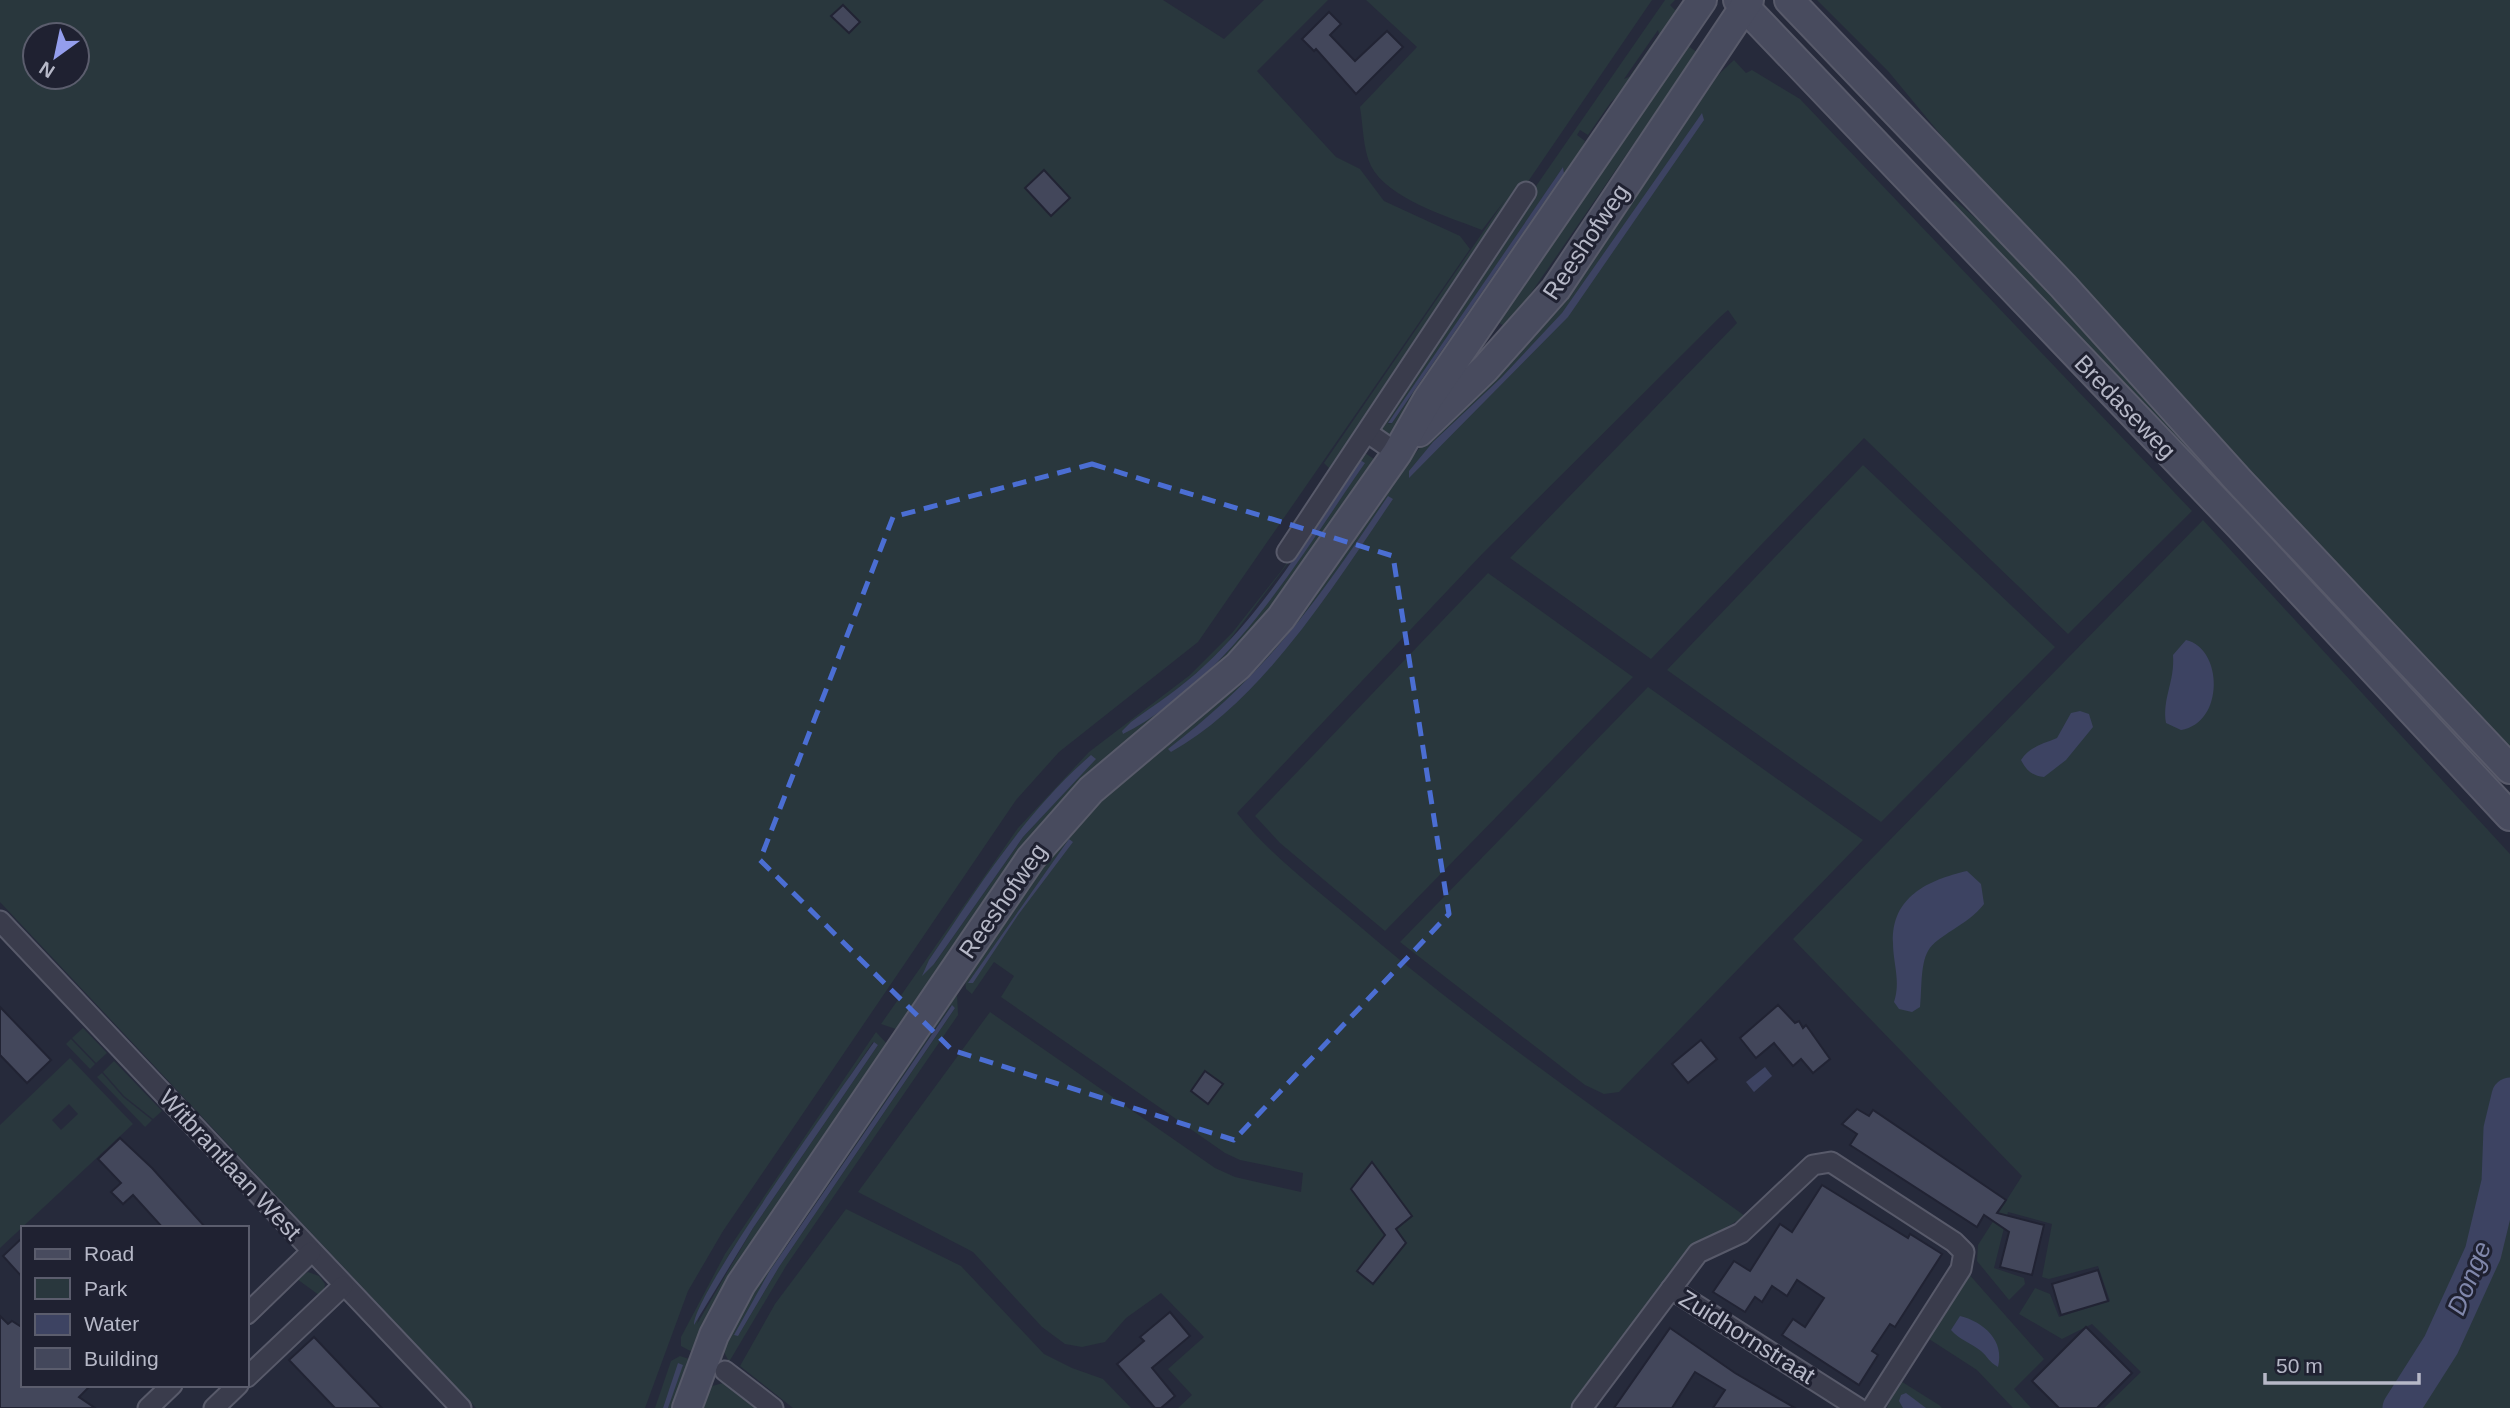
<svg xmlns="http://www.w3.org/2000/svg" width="2510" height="1408" font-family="Arial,sans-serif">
	<rect width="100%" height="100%" fill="#262a3b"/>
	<g fill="#29373d" fill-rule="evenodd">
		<path d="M 0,0 L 1163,0 L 1224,39 L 1264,0 L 1328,0 L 1257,71 L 1336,157 L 1360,169 L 1384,201 L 1460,236 L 1470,249 L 1198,642 L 1059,752 L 1016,800 L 723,1231 L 688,1291 L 645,1408 L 476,1408 L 0,902 ZM 35,35 L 77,35 L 77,77 L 35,77 Z"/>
		<path d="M 1366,0 L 1652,0 L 1331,470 L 1324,463 L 1505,200 L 1482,230 C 1449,217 1388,199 1371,166 C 1363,150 1363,125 1360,107 L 1417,47 Z"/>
		<path d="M 1665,0 L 1675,0 L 1670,5 L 1675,10 L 1680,5 L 1684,9 L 1642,73 L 1611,102 L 1588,135 L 1580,130 L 1577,135 L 1585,141 L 1569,182 L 1392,436 L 1388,436 L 1381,430 L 1382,423 L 1512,233 L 1525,202 ZM 1658,30 L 1659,34 L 1629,77 L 1624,79 ZM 1563,167 L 1564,173 L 1392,423 L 1388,424 Z"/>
		<path d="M 1817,0 L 2510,0 L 2510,753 L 1969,169 L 1888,71 Z"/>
		<path d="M 1682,42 L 1697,52 L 1507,328 L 1493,319 Z"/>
		<path d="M 1734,60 L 1746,73 L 1752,70 L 1800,99 L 2192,511 L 2068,634 L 1864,438 L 1651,659 L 1510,558 L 1737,323 L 1728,310 L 1719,318 L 1483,553 L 1237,813 C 1268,853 1311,885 1350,918 C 1475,1026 1611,1119 1745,1216 L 1692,1248 L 1570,1408 L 1178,1408 L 1192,1395 L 1168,1369 L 1204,1337 L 1161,1293 L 1126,1318 L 1105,1342 L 1082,1347 L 1065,1344 L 1042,1327 L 973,1252 L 858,1192 L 990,1012 L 1215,1168 L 1235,1177 L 1301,1192 L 1303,1173 L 1240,1160 L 1225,1153 L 1001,997 L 1014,976 L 994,962 L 972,994 L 966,989 L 965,980 L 1047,856 L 1387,487 L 1391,489 L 1394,485 L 1391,482 L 1438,426 L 1570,290 L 1718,75 Z"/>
		<path d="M 1955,200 L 2032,268 L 2200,452 L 2192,460 L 1950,205 Z"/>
		<path d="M 1362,451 L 1377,461 L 1296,579 L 1248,638 L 1199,686 L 899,1030 L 881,1024 L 1018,828 L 1089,752 L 1190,675 L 1232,633 L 1282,570 ZM 1364,463 L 1285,580 L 1227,652 L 1200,679 L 1123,734 L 1205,666 L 1228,642 ZM 1095,759 L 1023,837 L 934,964 L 929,960 L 1005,850 L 1050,795 L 1082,763 Z"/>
		<path d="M 1863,465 L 2055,647 L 1881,822 L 1667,670 Z"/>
		<path d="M 2203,520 L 2510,854 L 2510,1408 L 2104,1408 L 2141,1372 L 2092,1324 L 2062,1339 L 2019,1314 L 2035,1288 L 2050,1294 L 2059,1317 L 2110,1301 L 2098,1266 L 2049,1279 L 2042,1277 L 2052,1224 L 2008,1212 L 1994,1268 L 2024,1278 L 2025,1284 L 2009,1300 L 1977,1261 L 1978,1245 L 2022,1176 L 1793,939 Z"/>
		<path d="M 1488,573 L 1633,677 L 1385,931 L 1280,843 L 1255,816 Z"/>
		<path d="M 2351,614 L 2396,662 L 2388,669 L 2343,622 Z"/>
		<path d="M 1648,687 L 1863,840 L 1619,1092 L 1604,1094 L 1585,1085 L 1400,942 Z"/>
		<path d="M 957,994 L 958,1015 L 786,1266 L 729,1362 L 721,1346 L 750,1291 L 950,997 ZM 951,1006 L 955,1008 L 779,1267 L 738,1336 L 787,1245 Z"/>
		<path d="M 83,1028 L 107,1053 L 96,1063 L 72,1038 Z"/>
		<path d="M 876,1032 L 889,1046 L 694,1353 L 681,1346 L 681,1337 L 725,1254 ZM 873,1042 L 878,1045 L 753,1228 L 697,1324 L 704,1299 L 730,1253 Z"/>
		<path d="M 71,1039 L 95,1064 L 90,1069 L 66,1044 Z"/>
		<path d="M 70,1058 L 133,1124 L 0,1248 L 0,1125 ZM 69,1104 L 78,1114 L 61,1130 L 52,1120 Z"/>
		<path d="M 114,1061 L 162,1111 L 153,1119 L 124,1096 L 103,1072 Z"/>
		<path d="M 102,1073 L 123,1097 L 152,1120 L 145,1127 L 97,1077 Z"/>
		<path d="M 846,1209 L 961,1266 L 1044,1354 L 1072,1368 L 1103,1379 L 1131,1408 L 793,1408 L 740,1366 L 775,1304 Z"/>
		<path d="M 308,1272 L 319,1276 L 325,1284 L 323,1298 L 297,1279 Z"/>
		<path d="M 1967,1272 L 2044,1359 L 2014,1389 L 2031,1408 L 2013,1408 L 1977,1370 L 1926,1337 Z"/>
		<path d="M 680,1356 L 692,1360 L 674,1408 L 668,1408 L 679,1363 L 663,1408 L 655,1408 L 671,1361 Z"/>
		<path d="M 1899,1380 L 1939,1405 L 1942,1408 L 1887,1408 Z"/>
		<path d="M 723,1383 L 728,1383 L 765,1408 L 698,1408 L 709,1387 Z"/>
	</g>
	<g fill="#3d4362">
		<path d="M 1702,113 L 1704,120 L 1568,317 L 1409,478 L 1409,471 L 1433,442 L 1502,377 L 1562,313 Z"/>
		<path d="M 1563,167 L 1564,173 L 1392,423 L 1388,423 Z"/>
		<path d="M 1360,460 L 1365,463 L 1356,476 C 1293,569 1226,681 1123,734 L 1122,731 L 1131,722 C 1156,704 1182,687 1204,666 C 1267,608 1312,530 1360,460 Z"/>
		<path d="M 1388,496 L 1393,499 C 1335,584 1263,701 1171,752 L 1168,749 C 1268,673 1319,598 1388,496 Z"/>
		<path d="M 2186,640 C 2223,648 2225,723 2181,730 L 2166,723 C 2162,698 2175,682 2173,655 Z"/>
		<path d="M 2080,711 L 2089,714 L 2093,727 L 2066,760 L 2044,777 C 2032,776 2026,770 2021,760 C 2030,746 2043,744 2057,738 L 2071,713 Z"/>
		<path d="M 1091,755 L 1096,759 L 1023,837 L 934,964 L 922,976 L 929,960 C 978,888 1024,813 1091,755 Z"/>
		<path d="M 1069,839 L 1073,842 L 1018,915 L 973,983 L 968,983 Z"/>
		<path d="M 1967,871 L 1981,884 L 1984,904 C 1967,926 1937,935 1928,951 C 1920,965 1922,991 1920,1007 L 1912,1012 L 1899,1009 L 1894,1002 C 1901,982 1893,963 1893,943 C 1891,897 1928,880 1967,871 Z"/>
		<path d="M 952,1005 L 955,1008 L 779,1267 L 738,1336 L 734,1335 L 769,1272 Z"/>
		<path d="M 874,1042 L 878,1045 L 753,1228 L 694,1325 C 692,1296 847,1081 874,1042 Z"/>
		<path d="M 1765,1067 L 1772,1076 L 1754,1092 L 1746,1082 Z"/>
		<path d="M 1960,1316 C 1984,1322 2005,1341 1998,1367 C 1989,1362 1988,1357 1981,1351 C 1971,1343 1960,1340 1951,1330 Z"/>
		<path d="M 678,1363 L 683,1365 L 668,1408 L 663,1408 Z"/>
		<path d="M 1906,1393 L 1926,1408 L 1903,1408 L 1899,1401 L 1901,1395 Z"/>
	</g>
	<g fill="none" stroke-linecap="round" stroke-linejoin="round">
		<path stroke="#3d4362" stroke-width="37" d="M 2401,1408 L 2441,1345 L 2483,1253 L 2500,1182 L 2502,1129 L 2510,1096"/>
	</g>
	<g fill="#43475b" stroke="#212333" stroke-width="2">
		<path d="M 843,5 L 860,22 L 849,33 L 831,16 Z"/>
		<path d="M 1329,12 L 1341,24 L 1330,35 L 1355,61 L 1387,31 L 1403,47 L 1356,94 L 1316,49 L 1314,51 L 1302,39 Z"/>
		<path d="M 1044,170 L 1070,198 L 1051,216 L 1025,188 Z"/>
		<path d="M 1778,1005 L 1795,1023 L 1799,1021 L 1803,1028 L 1806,1025 L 1830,1059 L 1813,1073 L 1801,1059 L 1793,1066 L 1774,1043 L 1756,1058 L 1740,1038 Z"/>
		<path d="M 0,1007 L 51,1060 L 27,1083 L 0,1055 Z"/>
		<path d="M 1701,1040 L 1717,1059 L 1688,1083 L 1672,1064 Z"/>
		<path d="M 1205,1071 L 1223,1084 L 1208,1104 L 1191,1091 Z"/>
		<path d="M 1857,1109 L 1869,1116 L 1873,1110 L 2006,1200 L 1997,1213 L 2044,1225 L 2032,1275 L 2000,1267 L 2009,1232 L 1984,1215 L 1977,1227 L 1850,1145 L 1857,1134 L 1842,1124 Z"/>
		<path d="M 120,1138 L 152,1168 L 206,1228 L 163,1228 L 133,1195 L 123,1204 L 111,1192 L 121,1183 L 98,1159 Z"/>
		<path d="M 1372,1162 L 1412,1216 L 1396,1229 L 1406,1243 L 1373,1284 L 1357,1271 L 1385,1235 L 1351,1189 Z"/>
		<path d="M 1822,1185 L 1908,1238 L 1910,1234 L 1942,1254 L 1895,1327 L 1890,1324 L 1872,1351 L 1878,1355 L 1859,1385 L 1782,1335 L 1793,1319 L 1805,1327 L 1824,1298 L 1797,1280 L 1787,1296 L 1772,1286 L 1762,1302 L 1755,1297 L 1745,1312 L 1713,1292 L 1734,1261 L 1750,1271 L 1780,1224 L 1792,1232 Z"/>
		<path d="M 23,1237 L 23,1278 L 3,1256 Z"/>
		<path d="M 2098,1270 L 2108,1301 L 2061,1315 L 2052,1284 Z"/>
		<path d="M 1170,1312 L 1190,1336 L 1152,1368 L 1175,1396 L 1161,1408 L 1155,1408 L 1117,1364 L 1144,1341 L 1140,1337 Z"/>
		<path d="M 0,1316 L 8,1324 L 12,1321 L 23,1328 L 23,1385 L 91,1385 L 79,1397 L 95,1408 L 0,1408 Z"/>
		<path d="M 2086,1327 L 2132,1373 L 2097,1408 L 2059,1408 L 2032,1381 Z"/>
		<path d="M 1670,1328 L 1735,1373 L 1795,1408 L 1713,1408 L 1725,1390 L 1695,1372 L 1672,1408 L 1614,1408 Z"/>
		<path d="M 314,1337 L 354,1379 L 382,1408 L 335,1408 L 289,1360 Z"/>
	</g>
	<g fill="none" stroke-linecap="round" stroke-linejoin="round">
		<g stroke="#585a6a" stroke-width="23">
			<g id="street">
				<path d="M 1368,433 L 1397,453"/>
				<path d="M 1287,552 L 1526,192"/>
				<path d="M 0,921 L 461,1408"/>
				<path d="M 1671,1289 L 1858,1408"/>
				<path d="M 247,1314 L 311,1252"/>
				<path d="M 725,1371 L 773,1408"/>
				<path d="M 247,1377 L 343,1286"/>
				<path d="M 148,1408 L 172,1385"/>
				<path d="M 214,1408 L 238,1385"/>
				<path d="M 1582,1408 L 1698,1253 L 1741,1233 L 1813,1165 L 1831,1162 L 1954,1242 L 1964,1252 L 1961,1269 L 1872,1408"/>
			</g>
		</g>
		<g stroke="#585a6a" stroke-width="32">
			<g id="secondary">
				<path d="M 1738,0 L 2239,525 L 2510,816"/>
				<path d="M 1789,0 L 2063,286 L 2239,481 L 2510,769"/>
				<path d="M 1419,432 L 1485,369 L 1556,289 L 1749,0"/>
				<path d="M 687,1408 L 714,1335 L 741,1284 L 1031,858 L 1091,790 L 1238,666 L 1281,618 L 1397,453 L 1428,399 L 1702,0"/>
			</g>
		</g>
		<use href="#street" stroke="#3a3c4c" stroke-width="19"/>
		<use href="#secondary" stroke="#484b5e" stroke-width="28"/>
	</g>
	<path fill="none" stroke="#4b6ed3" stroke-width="5" stroke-dasharray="14 9" stroke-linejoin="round" d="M 1092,464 L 1393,556 L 1449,914 L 1234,1140 L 952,1050 L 760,860 L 893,517 Z"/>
	<g text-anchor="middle" stroke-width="6" stroke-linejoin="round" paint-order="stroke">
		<g font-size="24" fill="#b6b8c7" stroke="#1f2131">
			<text transform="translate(1586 242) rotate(-56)" y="8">Reeshofweg</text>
			<text transform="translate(2125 407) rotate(46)" y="8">Bredaseweg</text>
			<text transform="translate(1003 901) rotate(-55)" y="8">Reeshofweg</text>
			<text transform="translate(230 1165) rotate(47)" y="8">Witbrantlaan West</text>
			<text transform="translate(1747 1337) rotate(32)" y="8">Zuidhornstraat</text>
		</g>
		<g font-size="26" font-style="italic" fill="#8087ab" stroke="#1f2131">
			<text transform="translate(2469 1278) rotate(-68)" y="9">Donge</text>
		</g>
	</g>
	<rect x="21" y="1226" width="228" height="161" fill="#1f2131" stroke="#5b5d6d" stroke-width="2"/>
	<rect x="35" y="1249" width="35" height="10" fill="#484b5e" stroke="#5b5d6d" stroke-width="2"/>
	<text x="84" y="1261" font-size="21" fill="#b6b8c7">Road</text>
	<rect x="35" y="1278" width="35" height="21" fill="#29373d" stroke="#5b5d6d" stroke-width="2"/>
	<text x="84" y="1296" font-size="21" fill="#b6b8c7">Park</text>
	<rect x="35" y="1314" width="35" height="21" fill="#3d4362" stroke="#5b5d6d" stroke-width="2"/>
	<text x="84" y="1331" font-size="21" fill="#b6b8c7">Water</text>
	<rect x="35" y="1348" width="35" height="21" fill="#43475b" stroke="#5b5d6d" stroke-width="2"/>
	<text x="84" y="1366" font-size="21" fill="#b6b8c7">Building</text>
	<g transform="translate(56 56) rotate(213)"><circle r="33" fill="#1f2131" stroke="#5b5d6d" stroke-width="2"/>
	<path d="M0-5L12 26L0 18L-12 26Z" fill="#949eed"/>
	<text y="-10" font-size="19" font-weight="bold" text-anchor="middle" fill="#b6b8c7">N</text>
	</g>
	<path d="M2265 1373v10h154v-10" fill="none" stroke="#b6b8c7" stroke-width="3.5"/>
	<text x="2276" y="1373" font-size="21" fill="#b6b8c7" stroke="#1f2131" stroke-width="5" paint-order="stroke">50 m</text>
</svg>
